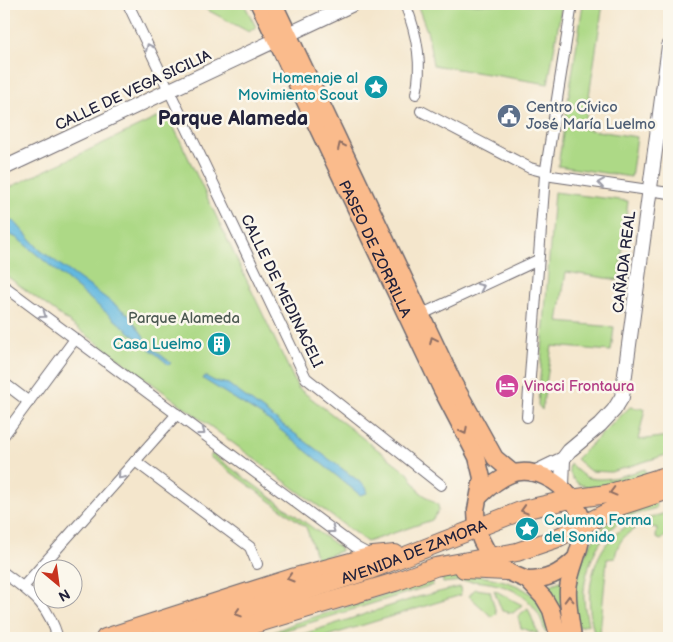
<svg xmlns="http://www.w3.org/2000/svg" width="673" height="642" font-family="'Balsamiq Sans',sans-serif">
	<rect width="100%" height="100%" fill="#fbf7ec"/>
	<filter id="ink" filterUnits="userSpaceOnUse"><feTurbulence type="fractalNoise" baseFrequency=".02" numOctaves="2"/><feDisplacementMap in="SourceGraphic" scale="10" xChannelSelector="R" yChannelSelector="G"/><feConvolveMatrix kernelMatrix="1 2 1 2 8 2 1 2 1" color-interpolation-filters="sRGB"/></filter>
	<filter id="wash" filterUnits="userSpaceOnUse"><feTurbulence type="fractalNoise" baseFrequency=".0096" numOctaves="4" result="noise"/><feDisplacementMap in="SourceGraphic" scale="20" xChannelSelector="R" yChannelSelector="G"/><feGaussianBlur stdDeviation="1.12" result="paint"/><feColorMatrix in="noise" values="0 0 0 0 0 0 0 0 0 0 0 0 0 0 0 0 0 1.4 0 .05"/><feComposite in="paint" operator="in"/></filter>
	<g filter="url(#wash)">
		<rect width="100%" height="100%" fill="#f4e6cc"/>
		<g fill="#add986" stroke="#687e60">
			<path d="M 196,4 L 244,4 L 256,27 L 249,32 Z"/>
			<path d="M 417,4 L 562,4 L 548,84 L 433,65 L 428,34 Z"/>
			<path d="M 583,4 L 603,4 L 584,129 L 637,137 L 631,177 L 558,166 Z"/>
			<path d="M 167,113 L 298,388 L 408,473 L 420,492 L 438,505 L 439,510 L 432,520 L 367,542 L 4,274 L 4,190 Z"/>
			<path d="M 554,192 L 628,201 L 619,280 L 566,272 L 558,322 L 614,327 L 611,351 L 552,346 L 542,410 L 538,405 Z"/>
			<path d="M 630,407 L 645,409 L 638,440 L 669,436 L 669,454 L 611,472 L 590,471 L 576,459 Z"/>
			<path d="M 212,454 L 340,548 L 341,551 L 317,559 L 306,527 L 210,457 Z"/>
			<path d="M 570,464 C 575,468 580,474 586,477 C 604,483 628,474 645,469 L 647,476 C 625,481 573,502 569,468 Z"/>
			<path d="M 655,502 L 656,508 C 644,512 629,515 619,522 C 599,536 586,566 584,590 C 583,601 586,614 588,625 L 577,627 C 576,609 573,590 578,572 C 585,550 600,524 621,514 C 632,509 644,506 655,502 Z"/>
			<path d="M 669,512 C 669,523 671,533 661,540 L 656,538 L 657,528 L 651,527 L 650,520 C 632,530 618,536 615,558 L 607,559 L 600,633 L 607,634 L 607,638 L 596,638 C 583,603 589,551 622,529 C 636,520 654,517 669,512 Z"/>
			<path d="M 465,574 C 488,577 525,581 539,603 C 544,611 547,622 551,631 L 545,632 C 535,584 484,577 443,583 L 442,577 Z"/>
			<path d="M 432,580 L 433,585 L 260,638 L 295,623 Z"/>
			<path d="M 563,580 L 567,628 L 545,587 Z"/>
			<path d="M 460,587 L 461,595 L 321,638 L 291,638 L 418,597 Z"/>
			<path d="M 475,589 L 490,591 L 496,613 L 492,617 L 469,596 Z"/>
			<path d="M 494,590 L 522,605 L 513,613 L 502,611 Z"/>
			<path d="M 528,608 L 538,634 L 521,628 L 518,616 Z"/>
		</g>
		<g fill="#62b8df" stroke="#426d8d">
			<path d="M 14,221 L 40,250 L 129,315 L 151,347 L 171,363 L 169,365 L 17,238 L 4,232 L 4,223 Z"/>
			<path d="M 205,376 L 214,381 L 228,384 L 364,485 L 367,489 L 367,493 L 360,495 L 267,419 L 203,379 Z"/>
		</g>
	</g>
	<g filter="url(#ink)">
		<g fill="none" stroke-linecap="round" stroke-linejoin="round">
			<g stroke="#6c676e" stroke-width="12">
				<g id="minor">
					<path d="M 128,4 L 306,378 L 441,485"/>
					<path d="M 405,4 C 416,31 423,64 416,94"/>
					<path d="M 421,111 L 530,168 L 545,172"/>
					<path d="M 545,175 L 669,193"/>
					<path d="M 4,286 L 357,548 L 372,556"/>
					<path d="M 420,315 L 538,260"/>
					<path d="M 4,383 L 29,402"/>
					<path d="M 527,417 L 545,175 L 572,4"/>
					<path d="M 4,435 L 75,339"/>
					<path d="M 135,461 L 250,547 L 257,564"/>
					<path d="M 4,573 C 33,595 47,602 58,638"/>
					<path d="M 23,587 L 177,414"/>
				</g>
			</g>
			<g stroke="#6c676e" stroke-width="16">
				<g id="tertiary">
					<path d="M 4,168 L 353,4"/>
					<path d="M 532,474 L 563,459 L 569,451 L 600,425 L 614,410 L 622,397 L 669,46"/>
					<path d="M 562,486 L 563,459"/>
				</g>
			</g>
			<g stroke="#6c676e" stroke-width="19">
				<g id="primary">
					<path id="s1" d="M 259,4 L 441,388 L 477,457 L 482,478 L 476,510 L 477,528 L 481,540 L 490,557 L 506,571 L 527,580 L 544,598 L 551,610 L 559,638"/>
					<path d="M 274,4 L 454,384 L 495,458 L 513,473"/>
					<path d="M 480,496 C 489,487 499,479 511,474 C 533,466 559,481 571,498 C 576,506 583,516 583,526 C 583,547 570,567 568,589 C 567,605 571,622 573,638"/>
					<path d="M 527,580 C 547,580 559,574 574,560"/>
				</g>
			</g>
			<g stroke="#6c676e" stroke-width="20">
				<g id="trunk">
					<path d="M 464,569 L 506,571"/>
					<path d="M 105,638 L 292,578 L 373,556 L 395,554"/>
					<path id="s2" d="M 160,638 L 367,571 L 523,510 L 571,499 L 607,494 L 669,475"/>
					<path d="M 208,638 L 395,582 L 435,567 L 517,552 L 555,539 L 620,506 L 669,490"/>
				</g>
			</g>
			<use href="#minor" stroke="#fff" stroke-width="10"/>
			<use href="#tertiary" stroke="#fff" stroke-width="14"/>
			<use href="#primary" stroke="#fabb8c" stroke-width="16"/>
			<use href="#trunk" stroke="#fabb8c" stroke-width="18"/>
		</g>
		<defs><path id="oneway-chevron" d="M-2-3.5L2.5 0L-2 3.5" fill="none" stroke-width="1.6" stroke-linecap="round" stroke-linejoin="round" transform="scale(1.25)"/></defs>
		<g stroke="#9c9ca7">
			<use href="#oneway-chevron" transform="translate(149 47) rotate(-115)"/>
			<use href="#oneway-chevron" transform="translate(601 183) rotate(-172)"/>
			<use href="#oneway-chevron" transform="translate(481 287) rotate(-25)"/>
			<use href="#oneway-chevron" transform="translate(43 315) rotate(36)"/>
			<use href="#oneway-chevron" transform="translate(202 432) rotate(37)"/>
			<use href="#oneway-chevron" transform="translate(121 476) rotate(131)"/>
			<use href="#oneway-chevron" transform="translate(332 530) rotate(37)"/>
		</g>
		<g stroke="#8e6e64">
			<use href="#oneway-chevron" transform="translate(341 146) rotate(-115)"/>
			<use href="#oneway-chevron" transform="translate(433 340) rotate(-116)"/>
			<use href="#oneway-chevron" transform="translate(464 431) rotate(62)"/>
			<use href="#oneway-chevron" transform="translate(613 492) rotate(165)"/>
			<use href="#oneway-chevron" transform="translate(524 510) rotate(163)"/>
			<use href="#oneway-chevron" transform="translate(290 578) rotate(163)"/>
			<use href="#oneway-chevron" transform="translate(569 599) rotate(-92)"/>
			<use href="#oneway-chevron" transform="translate(238 613) rotate(162)"/>
		</g>
	</g>
	<defs>
		<g id="sight-disc" transform="scale(1.25)"><circle r="9.5" fill="#0f9aa8" stroke="#fbf7ec"/><path d="M0-6L1.8-2.2L6-1.7L2.9 1.2L3.7 5.4L0 3.3L-3.7 5.4L-2.9 1.2L-6-1.7L-1.8-2.2Z" fill="#fff"/></g>
		<g id="civic-disc" transform="scale(1.25)"><circle r="9.5" fill="#5c6f8a" stroke="#fbf7ec"/><path d="M-.6-6.5H3V-4.5H.6V-3L4-1V1h2V6H-6V1h2V-1L-.6-3ZM-1.2 2.5V6h2.4V2.5Z" fill="#fff"/></g>
		<g id="building-disc" transform="scale(1.25)"><circle r="9.5" fill="#0f9aa8" stroke="#fbf7ec"/><path d="M-4-6H4V6H1V3H-1V6H-4ZM-2.5-4.3h1.7v1.8h-1.7ZM.8-4.3h1.7v1.8H.8ZM-2.5-1h1.7V.8h-1.7ZM.8-1h1.7V.8H.8Z" fill="#fff"/></g>
		<g id="hotel-disc" transform="scale(1.25)"><circle r="9.5" fill="#d1479c" stroke="#fbf7ec"/><path d="M-6-4.5h1.5V1H6V5H4.5V3h-9V5H-6ZM-4 0a1.8 1.8 0 1 1 3.6 0ZM.5 0V-2.5h3Q6-2.5 6 0Z" fill="#fff"/></g>
	</defs>
	<g fill-rule="evenodd">
		<use href="#sight-disc" x="376" y="87"/>
		<use href="#civic-disc" x="509" y="116"/>
		<use href="#building-disc" x="219" y="344"/>
		<use href="#hotel-disc" x="507" y="386"/>
		<use href="#sight-disc" x="527" y="529"/>
	</g>
	<g text-anchor="middle" stroke-width="5" stroke-linejoin="round" paint-order="stroke">
		<g font-size="15" fill="#0d838f" stroke="#fbf7ec" text-anchor="end">
			<text x="358" y="83">Homenaje al<tspan x="358" dy="17">Movimiento Scout</tspan></text>
			<text x="202" y="349">Casa Luelmo</text>
			<text x="544" y="525" text-anchor="start">Columna Forma<tspan x="544" dy="17">del Sonido</tspan></text>
		</g>
		<g font-size="15" fill="#22223b" stroke="#fbf7ec">
			<text transform="translate(133 90) rotate(-25)" y="5">CALLE DE VEGA SICILIA</text>
			<text dy="5" stroke="none"><textPath href="#s1" startOffset="271">PASEO DE ZORRILLA</textPath></text>
			<text transform="translate(624 262) rotate(-83)" y="5">CAÑADA REAL</text>
			<text transform="translate(282 291) rotate(64)" y="5">CALLE DE MEDINACELI</text>
			<text dy="5" stroke="none"><textPath href="#s2" startOffset="268">AVENIDA DE ZAMORA</textPath></text>
		</g>
		<g font-size="15" fill="#4e5e75" stroke="#fbf7ec" text-anchor="start">
			<text x="526" y="112">Centro Cívico<tspan x="526" dy="17">José María Luelmo</tspan></text>
		</g>
		<g font-size="15" fill="#4c5952" stroke="#fbf7ec">
			<text x="184" y="323">Parque Alameda</text>
		</g>
		<g font-size="15" fill="#b23c85" stroke="#fbf7ec" text-anchor="start">
			<text x="524" y="391">Vincci Frontaura</text>
		</g>
		<g font-size="20" font-weight="bold" fill="#22223b" stroke="#fbf7ec">
			<text x="233" y="125">Parque Alameda</text>
		</g>
	</g>
	<rect width="673" height="642" fill="none" stroke="#fbf7ec" stroke-width="20"/>
	<g transform="translate(58 584) rotate(151)"><circle r="24" fill="#fbf7ec" stroke="#a4a2a5"/>
	<path d="M0-4L9 19L0 12L-9 19Z" fill="#c8321e"/>
	<text y="-8" font-size="14" font-weight="bold" text-anchor="middle" fill="#22223b">N</text>
	</g>
</svg>
